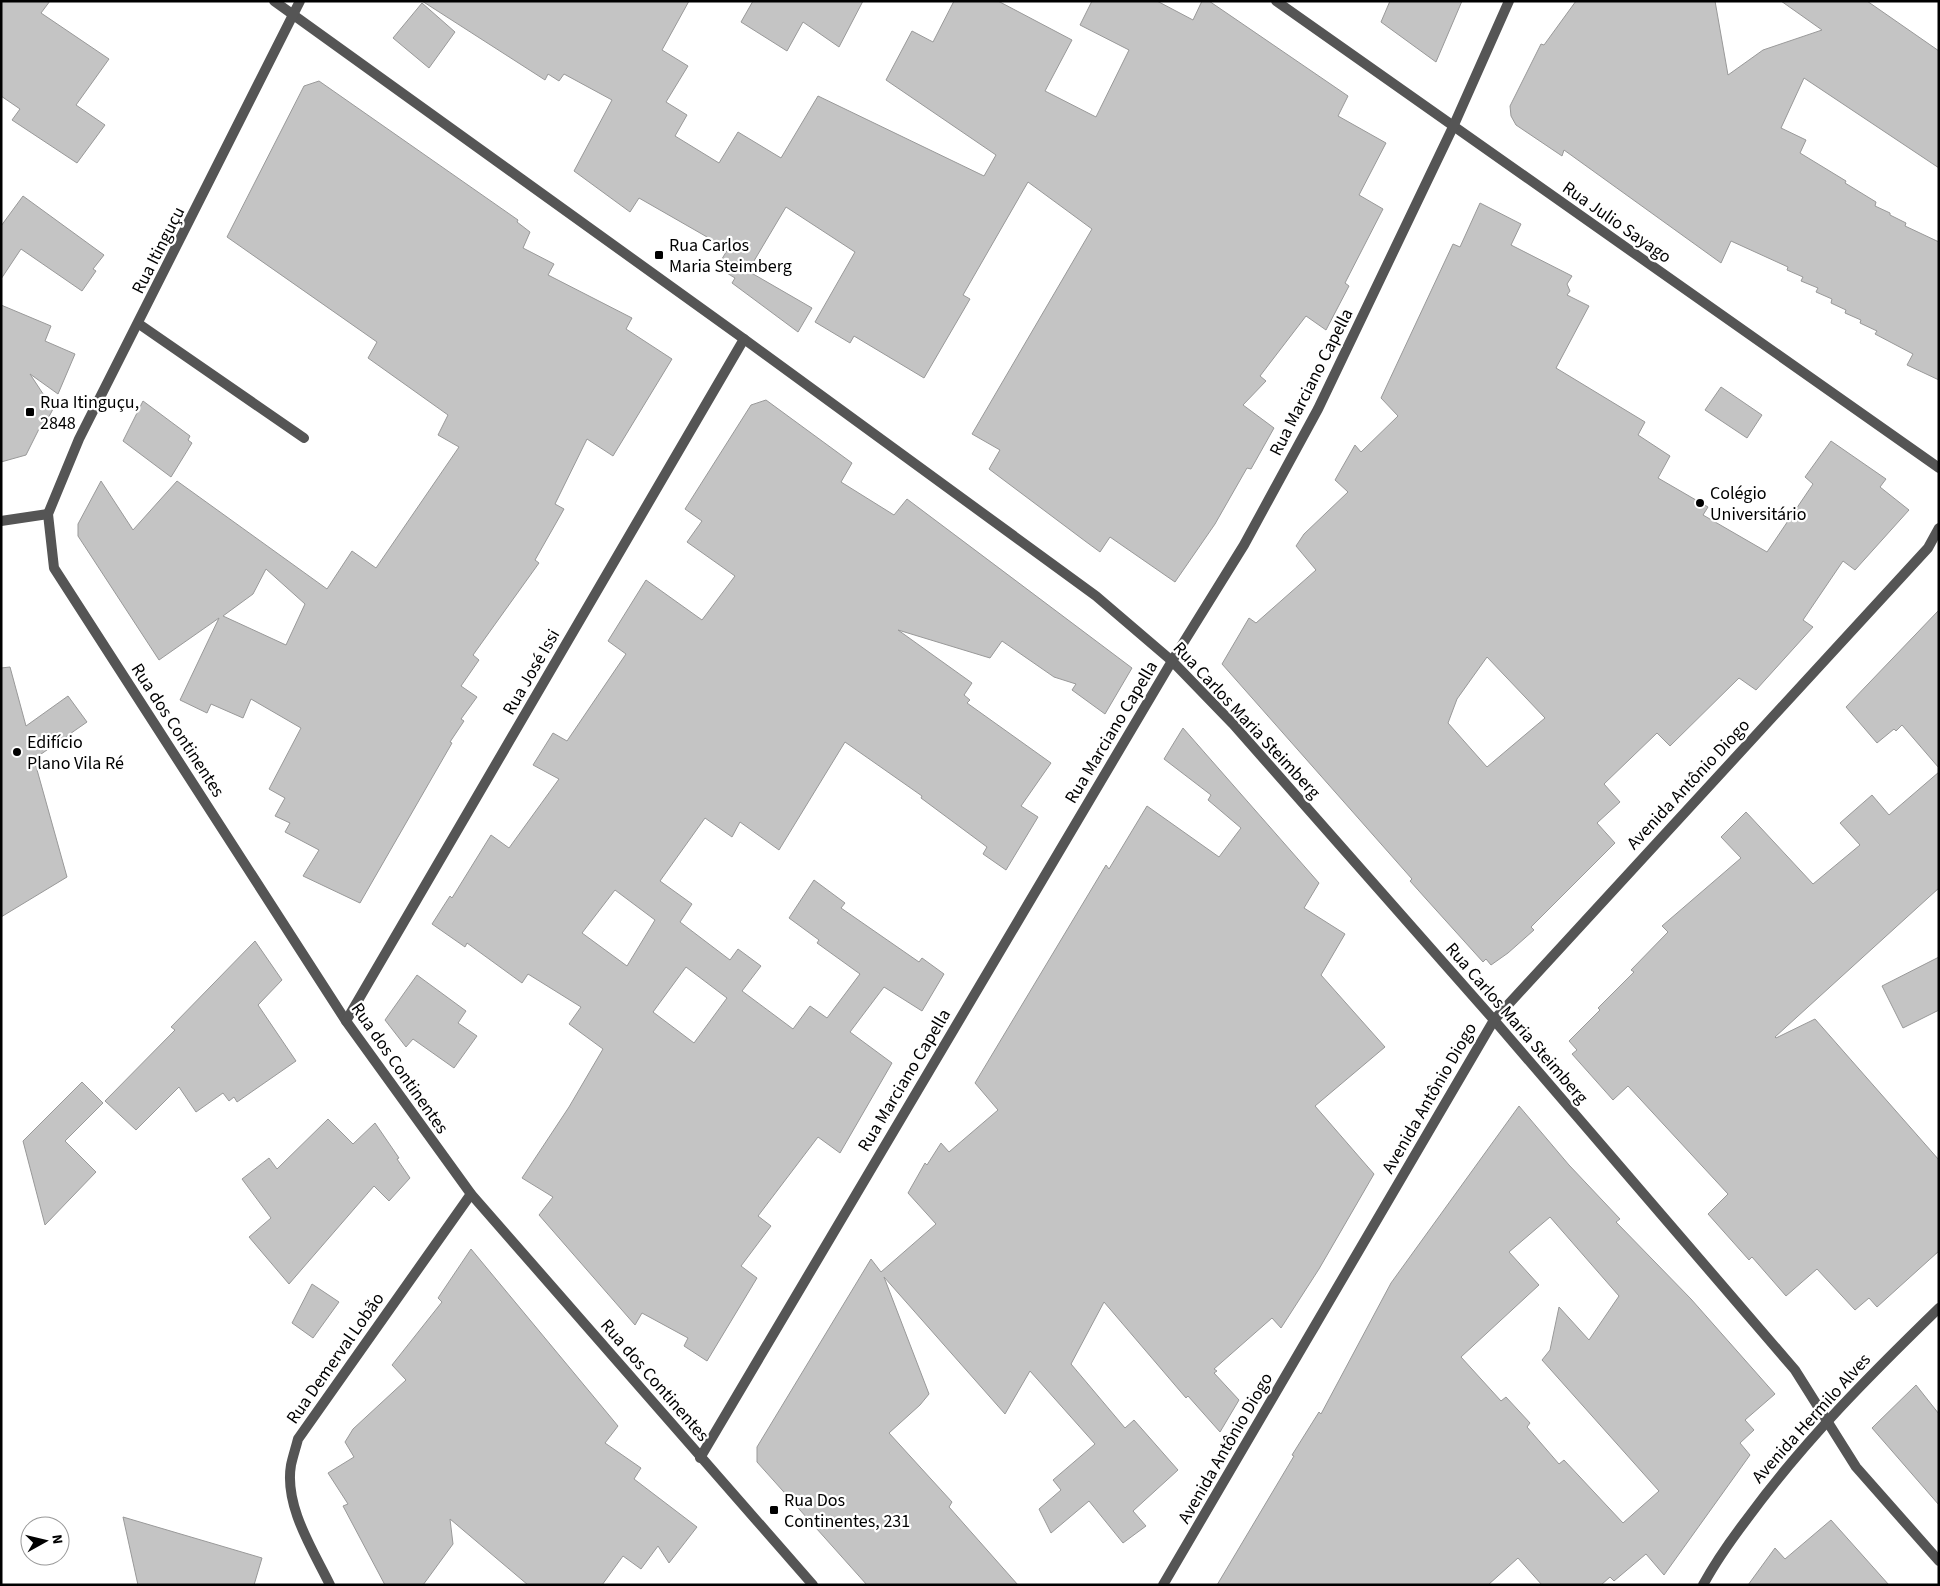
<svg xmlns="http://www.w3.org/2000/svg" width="1940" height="1586" font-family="'Source Sans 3',sans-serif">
	<rect width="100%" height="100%" fill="#fff"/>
	<g fill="#c4c4c4" stroke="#999" fill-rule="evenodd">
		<path d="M 1,1 L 50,1 L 41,13 L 109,59 L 76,105 L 105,125 L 77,163 L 12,120 L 20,109 L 1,96 Z"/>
		<path d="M 422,1 L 689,1 L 662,50 L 688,66 L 666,102 L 687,115 L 675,136 L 719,163 L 738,132 L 781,158 L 818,96 L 984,176 L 996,155 L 886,80 L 912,31 L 933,42 L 954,1 L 998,1 L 1072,40 L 1045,91 L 1096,117 L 1129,50 L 1080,25 L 1092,1 L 1157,1 L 1193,20 L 1202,1 L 1209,1 L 1348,96 L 1338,116 L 1386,143 L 1359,195 L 1383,209 L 1345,283 L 1349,286 L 1326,330 L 1306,316 L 1260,376 L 1266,381 L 1243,405 L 1274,428 L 1251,469 L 1247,468 L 1215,524 L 1175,582 L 1110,537 L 1100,552 L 1085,541 L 989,469 L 1000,450 L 972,434 L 1092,229 L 1028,182 L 963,295 L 970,299 L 924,378 L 854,336 L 850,343 L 815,322 L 855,252 L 786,207 L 748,271 L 812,308 L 798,332 L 732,283 L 735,278 L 717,267 L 728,249 L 639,198 L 630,212 L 574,171 L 612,100 L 564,74 L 559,81 L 548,74 L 545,80 Z"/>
		<path d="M 753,1 L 863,1 L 839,47 L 803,22 L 787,51 L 741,22 Z"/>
		<path d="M 1390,1 L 1462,1 L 1436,62 L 1381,22 Z"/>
		<path d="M 1576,1 L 1715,1 L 1728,75 L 1763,50 L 1822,30 L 1781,1 L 1867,1 L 1939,51 L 1939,168 L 1804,78 L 1781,128 L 1806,140 L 1800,153 L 1846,181 L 1845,183 L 1876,202 L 1875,206 L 1890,213 L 1890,215 L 1906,223 L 1905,226 L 1939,242 L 1939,380 L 1907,365 L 1913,354 L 1875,334 L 1877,331 L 1860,323 L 1861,320 L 1845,313 L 1846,310 L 1831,303 L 1832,299 L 1816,292 L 1818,288 L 1801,281 L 1803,277 L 1787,270 L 1788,267 L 1731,241 L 1721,263 L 1564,150 L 1562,156 L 1516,125 L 1511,116 L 1510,106 L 1541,44 L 1544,45 Z"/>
		<path d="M 422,3 L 455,32 L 429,68 L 393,38 Z"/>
		<path d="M 319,81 L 518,220 L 517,222 L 530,232 L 523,248 L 554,264 L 548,275 L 632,318 L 626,329 L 672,359 L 613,456 L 587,439 L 555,504 L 564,509 L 535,560 L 539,563 L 473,655 L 479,660 L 461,686 L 477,697 L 461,719 L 464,721 L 450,742 L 452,743 L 360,903 L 303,876 L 319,850 L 285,832 L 290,823 L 275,816 L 285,798 L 269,789 L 301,728 L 251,699 L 243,718 L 211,704 L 207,713 L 180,700 L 219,618 L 159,660 L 78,536 L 78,524 L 101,481 L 133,530 L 177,481 L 327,589 L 352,551 L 376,568 L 459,447 L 438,435 L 448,415 L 368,358 L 377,342 L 227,237 L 304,86 ZM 266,569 L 305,604 L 286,645 L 223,616 L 253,594 Z"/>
		<path d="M 23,196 L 104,255 L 93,269 L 96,271 L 82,291 L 21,249 L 1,279 L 1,226 Z"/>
		<path d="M 1480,203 L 1521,224 L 1511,245 L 1572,276 L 1567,284 L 1570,291 L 1567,295 L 1589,306 L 1556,368 L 1645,422 L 1638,435 L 1670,456 L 1658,478 L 1708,507 L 1703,515 L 1767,552 L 1813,484 L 1805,477 L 1831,441 L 1886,479 L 1880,487 L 1909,510 L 1855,570 L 1843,561 L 1803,620 L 1813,627 L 1756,690 L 1739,678 L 1670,746 L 1657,733 L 1604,784 L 1620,802 L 1597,823 L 1615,843 L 1531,927 L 1534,930 L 1508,953 L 1491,965 L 1486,959 L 1483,962 L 1427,900 L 1410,881 L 1412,879 L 1222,664 L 1249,618 L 1256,623 L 1316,570 L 1296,546 L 1304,534 L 1348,492 L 1335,480 L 1355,445 L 1361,452 L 1398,416 L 1381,398 L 1453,244 L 1460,247 ZM 1487,657 L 1545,718 L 1487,767 L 1448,723 L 1457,699 Z"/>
		<path d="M 1,305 L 51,326 L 45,341 L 75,354 L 58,394 L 30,374 L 53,409 L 42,430 L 39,429 L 26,455 L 1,462 Z"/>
		<path d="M 1721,387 L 1762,415 L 1747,438 L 1705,410 Z"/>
		<path d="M 766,400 L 852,463 L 841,482 L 894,515 L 907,499 L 1132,668 L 1105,714 L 1072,690 L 1076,684 L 1054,677 L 1002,641 L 990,658 L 898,630 L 972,683 L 964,695 L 970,700 L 967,703 L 1051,763 L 1021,806 L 1038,817 L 1006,870 L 983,854 L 987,847 L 921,798 L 922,796 L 845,742 L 779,850 L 740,822 L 732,837 L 705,818 L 660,881 L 692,904 L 680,922 L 730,960 L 738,949 L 761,966 L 742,991 L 793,1029 L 810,1006 L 827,1018 L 860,974 L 817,943 L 819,940 L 789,918 L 814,880 L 845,903 L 841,908 L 919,962 L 922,958 L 944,974 L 922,1011 L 884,987 L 850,1032 L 892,1063 L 840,1153 L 818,1137 L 758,1216 L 771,1226 L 741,1266 L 757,1278 L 707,1361 L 684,1346 L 688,1338 L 642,1313 L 635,1325 L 539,1215 L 553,1197 L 522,1178 L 569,1107 L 603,1049 L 569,1024 L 581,1007 L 528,974 L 522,983 L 467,943 L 465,947 L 432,924 L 450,896 L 452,898 L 491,835 L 509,848 L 559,779 L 533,765 L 553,733 L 567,741 L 626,654 L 608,641 L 646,580 L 702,620 L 735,576 L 687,542 L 702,521 L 685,509 L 751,405 ZM 615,890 L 655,920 L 627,966 L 582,933 ZM 686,967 L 727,998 L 694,1043 L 653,1012 Z"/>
		<path d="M 143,401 L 190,436 L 188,440 L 192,443 L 171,477 L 123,441 Z"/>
		<path d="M 1939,610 L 1939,768 L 1902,725 L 1896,731 L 1894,729 L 1877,743 L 1846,707 Z"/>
		<path d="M 10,667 L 26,726 L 68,696 L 87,722 L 34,759 L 67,877 L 1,917 L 1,668 Z"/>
		<path d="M 1183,728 L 1319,883 L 1304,908 L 1345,934 L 1321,975 L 1385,1047 L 1315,1106 L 1374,1174 L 1319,1269 L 1281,1328 L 1272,1318 L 1214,1369 L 1217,1371 L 1214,1373 L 1239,1400 L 1220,1432 L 1188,1396 L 1186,1398 L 1104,1302 L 1071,1364 L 1125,1428 L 1134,1420 L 1178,1470 L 1133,1511 L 1146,1526 L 1123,1543 L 1089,1501 L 1051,1533 L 1039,1509 L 1061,1490 L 1053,1480 L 1095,1444 L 1030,1371 L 1005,1414 L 884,1277 L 929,1394 L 920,1405 L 889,1433 L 952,1502 L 949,1507 L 1018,1585 L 867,1585 L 757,1462 L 757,1447 L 871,1259 L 881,1272 L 936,1224 L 908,1193 L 925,1163 L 927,1165 L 941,1143 L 949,1152 L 998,1110 L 975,1083 L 1106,865 L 1109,869 L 1147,806 L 1219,857 L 1241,828 L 1208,800 L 1211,795 L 1164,759 Z"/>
		<path d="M 1939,772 L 1939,888 L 1775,1037 L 1776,1038 L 1815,1019 L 1939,1160 L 1939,1251 L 1877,1307 L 1869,1298 L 1855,1310 L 1817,1269 L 1786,1296 L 1752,1257 L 1749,1260 L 1708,1214 L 1728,1194 L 1628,1086 L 1613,1100 L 1572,1054 L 1577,1050 L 1569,1041 L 1600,1010 L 1598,1008 L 1634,972 L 1631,970 L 1668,932 L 1662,926 L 1741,858 L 1721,837 L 1746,812 L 1813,884 L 1860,845 L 1840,823 L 1872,795 L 1889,815 Z"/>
		<path d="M 255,941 L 282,980 L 258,1005 L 296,1061 L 237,1102 L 234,1097 L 229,1101 L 223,1093 L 196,1112 L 179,1087 L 136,1130 L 105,1101 L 175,1030 L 171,1027 Z"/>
		<path d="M 1939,957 L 1939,1010 L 1903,1028 L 1882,986 Z"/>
		<path d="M 417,975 L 466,1011 L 458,1023 L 477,1036 L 454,1068 L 413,1039 L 406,1047 L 385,1020 Z"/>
		<path d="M 82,1082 L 103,1103 L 65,1141 L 96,1172 L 45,1225 L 23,1141 Z"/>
		<path d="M 1519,1106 L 1569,1165 L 1620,1219 L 1616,1222 L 1691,1299 L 1775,1394 L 1745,1420 L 1754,1430 L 1740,1443 L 1750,1455 L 1664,1575 L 1646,1554 L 1614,1581 L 1610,1577 L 1601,1585 L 1542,1585 L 1518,1558 L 1488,1585 L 1217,1585 L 1294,1456 L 1292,1455 L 1319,1412 L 1321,1414 L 1391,1283 ZM 1550,1217 L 1619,1296 L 1589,1340 L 1559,1307 L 1550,1350 L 1542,1360 L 1659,1491 L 1623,1523 L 1564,1460 L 1559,1464 L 1527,1427 L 1530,1423 L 1506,1397 L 1501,1401 L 1461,1357 L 1539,1285 L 1509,1252 Z"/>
		<path d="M 328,1119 L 353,1144 L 375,1123 L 399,1158 L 397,1159 L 410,1178 L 389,1201 L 374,1186 L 289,1284 L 249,1237 L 271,1218 L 242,1179 L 269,1158 L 277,1169 Z"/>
		<path d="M 471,1249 L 618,1426 L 605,1443 L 641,1468 L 634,1479 L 697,1527 L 669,1563 L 658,1546 L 641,1569 L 623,1556 L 602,1585 L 528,1585 L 450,1519 L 453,1544 L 423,1585 L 385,1585 L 343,1506 L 348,1504 L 328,1473 L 354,1457 L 345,1442 L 353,1429 L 406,1380 L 392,1365 L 442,1302 L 438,1298 Z"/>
		<path d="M 312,1284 L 339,1302 L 313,1338 L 292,1323 Z"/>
		<path d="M 1916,1385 L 1939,1414 L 1939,1505 L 1872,1428 Z"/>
		<path d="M 123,1517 L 262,1558 L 254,1585 L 138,1585 Z"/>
		<path d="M 1831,1520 L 1889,1585 L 1748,1585 L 1775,1548 L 1785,1559 Z"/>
	</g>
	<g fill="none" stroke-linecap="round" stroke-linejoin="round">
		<path stroke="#555" stroke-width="10" d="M 139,324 L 304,438"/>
		<g stroke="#555" stroke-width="10">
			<path d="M 274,1 L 744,339 L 1096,596 L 1172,661 L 1233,724 L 1494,1020 L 1795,1370 L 1856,1467 L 1939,1561"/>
			<path d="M 300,1 L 79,439 L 48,514 L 54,568 L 346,1021 L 471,1194 L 813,1585"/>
			<path d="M 1276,1 L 1939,468"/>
			<path d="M 1,521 L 48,514"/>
			<path d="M 346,1021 L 744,339"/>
			<path d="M 700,1458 L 1172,661 L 1244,545 L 1318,409 L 1453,127 L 1509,1"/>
			<path d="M 330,1585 C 313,1550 284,1506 291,1465 C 293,1456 296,1447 298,1439 L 471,1194"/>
			<path d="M 1163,1585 L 1494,1020 L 1928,548 L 1939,528"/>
			<path d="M 1703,1585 C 1716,1561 1731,1540 1747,1519 C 1804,1441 1870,1375 1939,1308"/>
		</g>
	</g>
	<g fill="#000" stroke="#fff" stroke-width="2">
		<rect x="654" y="250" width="10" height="10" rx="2.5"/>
		<rect x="25" y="407" width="10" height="10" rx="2.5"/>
		<circle cx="1700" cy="503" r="5"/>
		<circle cx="17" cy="752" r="5"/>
		<rect x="769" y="1505" width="10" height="10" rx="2.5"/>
	</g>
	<g text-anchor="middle" stroke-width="4.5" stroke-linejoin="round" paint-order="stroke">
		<g font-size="18" fill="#000" stroke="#fff">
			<text transform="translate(1617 222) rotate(35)" y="6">Rua Julio Sayago</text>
			<text transform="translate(158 250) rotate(-63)" y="6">Rua Itinguçu</text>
			<text transform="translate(1311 382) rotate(-63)" y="6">Rua Marciano Capella</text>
			<text transform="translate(531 672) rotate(-60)" y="6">Rua José Issi</text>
			<text transform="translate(1247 720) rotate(47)" y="6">Rua Carlos Maria Steimberg</text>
			<text transform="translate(178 730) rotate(57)" y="6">Rua dos Continentes</text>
			<text transform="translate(1111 732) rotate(-59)" y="6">Rua Marciano Capella</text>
			<text transform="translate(1688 784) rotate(-47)" y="6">Avenida Antônio Diogo</text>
			<text transform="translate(1517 1023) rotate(49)" y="6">Rua Carlos Maria Steimberg</text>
			<text transform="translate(400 1068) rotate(55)" y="6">Rua dos Continentes</text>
			<text transform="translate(904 1080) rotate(-59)" y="6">Rua Marciano Capella</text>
			<text transform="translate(1429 1098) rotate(-60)" y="6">Avenida Antônio Diogo</text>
			<text transform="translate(335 1358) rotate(-55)" y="6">Rua Demerval Lobão</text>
			<text transform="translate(655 1380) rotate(49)" y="6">Rua dos Continentes</text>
			<text transform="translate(1811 1418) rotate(-48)" y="6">Avenida Hermilo Alves</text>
			<text transform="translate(1225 1448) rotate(-60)" y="6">Avenida Antônio Diogo</text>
		</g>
		<g font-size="18" fill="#000" stroke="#fff" text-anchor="start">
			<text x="669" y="251">Rua Carlos<tspan x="669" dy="21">Maria Steimberg</tspan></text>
			<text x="40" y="408">Rua Itinguçu,<tspan x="40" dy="21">2848</tspan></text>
			<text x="1710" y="499">Colégio<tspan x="1710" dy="21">Universitário</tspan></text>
			<text x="27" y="748">Edifício<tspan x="27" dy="21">Plano Vila Ré</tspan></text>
			<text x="784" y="1506">Rua Dos<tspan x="784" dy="21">Continentes, 231</tspan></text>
		</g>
	</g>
	<rect width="1940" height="1586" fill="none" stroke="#000000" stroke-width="5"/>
	<g transform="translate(45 1541) rotate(82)"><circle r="24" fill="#ffffff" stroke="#999999"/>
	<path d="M0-4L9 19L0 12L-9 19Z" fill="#000000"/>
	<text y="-8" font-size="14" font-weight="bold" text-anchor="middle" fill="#000000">N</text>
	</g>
</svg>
